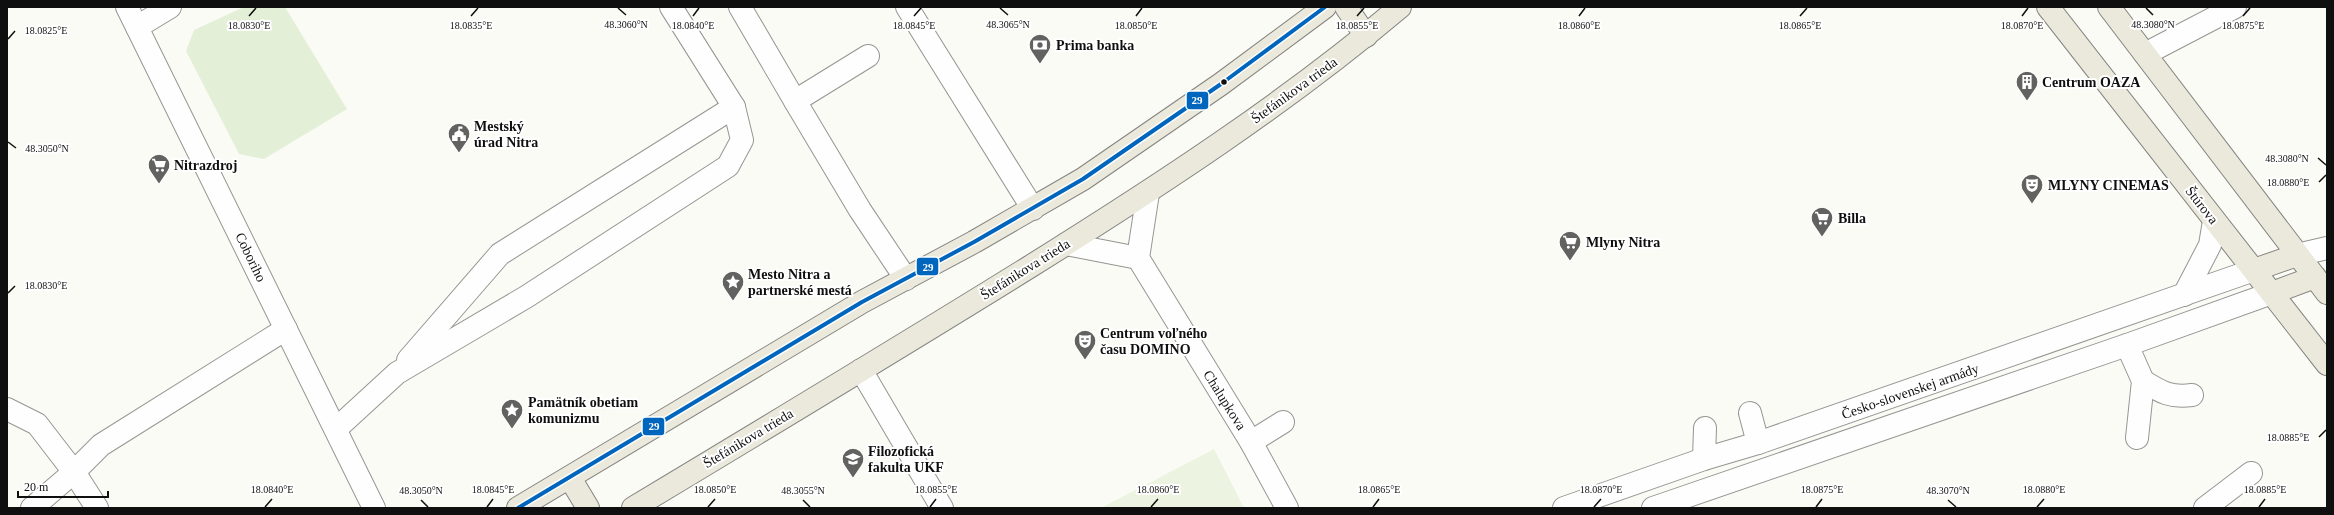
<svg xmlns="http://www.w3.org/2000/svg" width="2334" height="515" font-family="Georgia,serif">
	<rect width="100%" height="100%" fill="#fbfbf6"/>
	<path fill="#e3f0d7" d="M 244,7 L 285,7 L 347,109 L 264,159 L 239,154 L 186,51 L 194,30 Z"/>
	<path fill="#ecf4e1" d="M 1214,449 L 1244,508 L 1101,508 Z"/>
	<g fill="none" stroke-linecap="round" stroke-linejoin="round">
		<g stroke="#959593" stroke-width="24">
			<g id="minor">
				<path d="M 127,7 L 374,508"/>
				<path d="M 740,7 L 795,101"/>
				<path d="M 907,7 L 1033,209"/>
				<path d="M 137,27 L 170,7"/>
				<path d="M 2145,54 L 2235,7"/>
				<path d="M 868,56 L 795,101 L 860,210 L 906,279"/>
				<path d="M 1148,193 L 1138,258 L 1251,442 L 1287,508"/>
				<path d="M 1066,244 L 1138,258"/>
				<path d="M 2297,255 L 2327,248"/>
				<path d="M 2184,295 L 2210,245 L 2214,221"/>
				<path d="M 2127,345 L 2143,381 L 2137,438"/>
				<path d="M 408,360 L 500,254 L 734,107"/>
				<path d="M 861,370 L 942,508"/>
				<path d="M 2143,381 C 2161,392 2170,398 2192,395"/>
				<path d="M 7,409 L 37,424 L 74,472 L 97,508"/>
				<path d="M 1750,413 L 1758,443"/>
				<path d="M 336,429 L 397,373 L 526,297 L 728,166 L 742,140 L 734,107 L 671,7"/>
				<path d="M 1251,442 L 1283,422"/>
				<path d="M 1704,459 L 1705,428"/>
				<path d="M 32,508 L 74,472 L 101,445 L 286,329"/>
				<path d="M 1564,508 L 1704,459 L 1758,443 L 2254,270"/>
				<path d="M 1653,508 L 2127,345 L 2272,293"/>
				<path d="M 2205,508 L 2251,473"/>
			</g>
		</g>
		<g stroke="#838380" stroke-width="24">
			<g id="major">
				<path d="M 1346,7 L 1366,36"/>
				<path d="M 2048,7 L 2327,364"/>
				<path d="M 2109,7 L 2327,293"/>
				<path d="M 2254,270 L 2297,255"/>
				<path d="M 2272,293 L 2315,277"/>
				<path d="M 570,478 L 588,508"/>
				<path d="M 518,508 L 862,302 L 974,242 L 1083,179 L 1221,84 L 1325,7"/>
				<path d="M 633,508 C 766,428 899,348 1031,266 C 1159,186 1285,104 1400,7"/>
			</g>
		</g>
		<use href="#minor" stroke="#fefefe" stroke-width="22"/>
		<use href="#major" stroke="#ebe9dc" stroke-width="22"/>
		<g stroke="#fff" stroke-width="7">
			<path id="bus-1" d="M 518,508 L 862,302 L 974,242 L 1083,179 L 1221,84 L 1325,7"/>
		</g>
		<use href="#bus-1" stroke="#0065bd" stroke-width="4"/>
	</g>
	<path fill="none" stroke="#0f0f0f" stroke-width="1.5" d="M 618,8 L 626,15M 1000,8 L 1008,15M 2146,8 L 2153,15M 249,16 L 256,8M 471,16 L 478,8M 693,16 L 699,8M 914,16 L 921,8M 1136,16 L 1142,8M 1357,16 L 1364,8M 1579,16 L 1585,8M 1800,16 L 1807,8M 2022,16 L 2028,8M 2243,16 L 2250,8M 8,39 L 15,31M 8,142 L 16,148M 2318,158 L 2326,165M 2319,182 L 2326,175M 8,293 L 15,286M 2319,437 L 2326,430M 421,500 L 428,507M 803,500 L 810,507M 1948,500 L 1956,507M 265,507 L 272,499M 487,507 L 493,499M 708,507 L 715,499M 930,507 L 936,499M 1151,507 L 1158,499M 1373,507 L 1379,499M 1594,507 L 1601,499M 1816,507 L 1822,499M 2037,507 L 2044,499M 2259,507 L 2265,499"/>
	<defs>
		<g id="bank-pin" transform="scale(1.15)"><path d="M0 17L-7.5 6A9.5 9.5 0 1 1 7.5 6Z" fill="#626260" stroke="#fff"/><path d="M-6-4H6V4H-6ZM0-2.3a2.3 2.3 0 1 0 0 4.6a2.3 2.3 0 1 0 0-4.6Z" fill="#fff"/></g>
		<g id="building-pin" transform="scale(1.15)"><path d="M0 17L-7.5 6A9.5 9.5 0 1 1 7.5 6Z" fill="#626260" stroke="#fff"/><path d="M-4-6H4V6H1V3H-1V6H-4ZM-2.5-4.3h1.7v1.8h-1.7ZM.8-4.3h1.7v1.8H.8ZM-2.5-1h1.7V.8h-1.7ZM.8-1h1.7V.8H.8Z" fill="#fff"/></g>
		<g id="civic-pin" transform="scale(1.15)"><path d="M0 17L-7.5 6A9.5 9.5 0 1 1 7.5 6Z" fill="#626260" stroke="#fff"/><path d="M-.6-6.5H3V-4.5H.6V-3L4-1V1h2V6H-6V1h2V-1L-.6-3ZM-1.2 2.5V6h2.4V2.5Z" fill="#fff"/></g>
		<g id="supermarket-pin" transform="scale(1.15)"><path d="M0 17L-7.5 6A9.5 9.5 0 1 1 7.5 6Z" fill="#626260" stroke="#fff"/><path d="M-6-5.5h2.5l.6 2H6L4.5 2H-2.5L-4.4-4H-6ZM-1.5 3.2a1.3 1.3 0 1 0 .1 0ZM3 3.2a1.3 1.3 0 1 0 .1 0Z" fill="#fff"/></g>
		<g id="theatre-pin" transform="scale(1.15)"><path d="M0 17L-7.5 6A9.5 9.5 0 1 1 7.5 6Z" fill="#626260" stroke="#fff"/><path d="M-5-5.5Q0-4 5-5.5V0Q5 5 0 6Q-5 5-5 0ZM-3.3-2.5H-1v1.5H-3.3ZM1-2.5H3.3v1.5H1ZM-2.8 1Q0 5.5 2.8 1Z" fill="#fff"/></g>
		<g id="sight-pin" transform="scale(1.15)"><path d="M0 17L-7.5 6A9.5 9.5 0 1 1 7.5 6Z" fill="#626260" stroke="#fff"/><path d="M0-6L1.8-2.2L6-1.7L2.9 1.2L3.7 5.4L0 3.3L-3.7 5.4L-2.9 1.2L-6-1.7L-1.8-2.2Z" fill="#fff"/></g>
		<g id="university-pin" transform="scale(1.15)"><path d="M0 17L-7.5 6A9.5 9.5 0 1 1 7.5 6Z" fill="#626260" stroke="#fff"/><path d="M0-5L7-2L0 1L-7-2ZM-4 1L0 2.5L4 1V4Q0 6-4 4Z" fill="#fff"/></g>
	</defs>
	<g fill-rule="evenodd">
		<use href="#bank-pin" x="1040" y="45"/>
		<use href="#building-pin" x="2027" y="82"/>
		<use href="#civic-pin" x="459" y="134"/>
		<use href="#supermarket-pin" x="159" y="165"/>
		<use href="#theatre-pin" x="2032" y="185"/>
		<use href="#supermarket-pin" x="1822" y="218"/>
		<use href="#supermarket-pin" x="1570" y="242"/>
		<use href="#sight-pin" x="733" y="282"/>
		<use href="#theatre-pin" x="1085" y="341"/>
		<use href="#sight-pin" x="512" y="410"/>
		<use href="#university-pin" x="853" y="459"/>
	</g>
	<circle fill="#0f0f0f" stroke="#fff" stroke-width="1.5" cx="1224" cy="82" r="3.5"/>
	<g text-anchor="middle" stroke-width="4" stroke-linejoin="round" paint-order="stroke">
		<g font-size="14" font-weight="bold" fill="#0f0f0f" stroke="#fff" text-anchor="start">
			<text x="1056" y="50">Prima banka</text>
			<text x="2042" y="87">Centrum OAZA</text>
			<text x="474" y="131">Mestský<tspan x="474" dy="16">úrad Nitra</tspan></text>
			<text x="174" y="170">Nitrazdroj</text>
			<text x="2048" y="190">MLYNY CINEMAS</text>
			<text x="1838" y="223">Billa</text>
			<text x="1586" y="247">Mlyny Nitra</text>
			<text x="748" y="279">Mesto Nitra a<tspan x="748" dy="16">partnerské mestá</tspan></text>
			<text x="1100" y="338">Centrum voľného<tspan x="1100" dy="16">času DOMINO</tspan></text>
			<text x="528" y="407">Pamätník obetiam<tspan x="528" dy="16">komunizmu</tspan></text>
			<text x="868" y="456">Filozofická<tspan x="868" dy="16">fakulta UKF</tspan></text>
		</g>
		<g font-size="14" fill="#0f0f0f" stroke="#fff">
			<text transform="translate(1294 90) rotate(-36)" y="5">Štefánikova trieda</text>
			<text transform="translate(2202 205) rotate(52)" y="5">Štúrova</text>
			<text transform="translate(251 257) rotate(64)" y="5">Coboriho</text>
			<text transform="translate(1025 269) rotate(-32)" y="5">Štefánikova trieda</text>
			<text transform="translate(1910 391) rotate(-19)" y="5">Česko-slovenskej armády</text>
			<text transform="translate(1225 400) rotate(58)" y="5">Chalupkova</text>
			<text transform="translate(748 438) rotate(-31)" y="5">Štefánikova trieda</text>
		</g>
	</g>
	<g font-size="10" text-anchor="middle" fill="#0f0f0f" stroke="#fff" stroke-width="4" stroke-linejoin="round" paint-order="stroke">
		<text x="626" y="28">48.3060°N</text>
		<text x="1008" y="28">48.3065°N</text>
		<text x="2153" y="28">48.3080°N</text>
		<text x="249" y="29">18.0830°E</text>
		<text x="471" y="29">18.0835°E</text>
		<text x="693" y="29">18.0840°E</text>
		<text x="914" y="29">18.0845°E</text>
		<text x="1136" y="29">18.0850°E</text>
		<text x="1357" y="29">18.0855°E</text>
		<text x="1579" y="29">18.0860°E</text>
		<text x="2243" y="29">18.0875°E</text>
		<text x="1800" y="29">18.0865°E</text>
		<text x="2022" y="29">18.0870°E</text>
		<text x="46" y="34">18.0825°E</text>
		<text x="47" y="152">48.3050°N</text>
		<text x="2287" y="162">48.3080°N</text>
		<text x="2288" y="186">18.0880°E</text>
		<text x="46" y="289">18.0830°E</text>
		<text x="2288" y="441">18.0885°E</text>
		<text x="272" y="493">18.0840°E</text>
		<text x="493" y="493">18.0845°E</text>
		<text x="715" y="493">18.0850°E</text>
		<text x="936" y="493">18.0855°E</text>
		<text x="1158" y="493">18.0860°E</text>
		<text x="1379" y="493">18.0865°E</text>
		<text x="1601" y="493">18.0870°E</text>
		<text x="1822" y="493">18.0875°E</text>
		<text x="2044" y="493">18.0880°E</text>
		<text x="2265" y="493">18.0885°E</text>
		<text x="421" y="494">48.3050°N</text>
		<text x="803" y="494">48.3055°N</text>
		<text x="1948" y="494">48.3070°N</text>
	</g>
	<g stroke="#fff" stroke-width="1.5">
		<rect x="1186" y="91" width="23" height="19" rx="4" fill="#0065bd"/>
		<rect x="916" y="257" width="23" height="19" rx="4" fill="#0065bd"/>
		<rect x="642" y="417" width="23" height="19" rx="4" fill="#0065bd"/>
	</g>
	<g font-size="11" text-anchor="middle" font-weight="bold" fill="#fff">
		<text x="1197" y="104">29</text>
		<text x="928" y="271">29</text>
		<text x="654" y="430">29</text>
	</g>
	<rect width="2334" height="515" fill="none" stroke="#0f0f0f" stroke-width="16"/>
	<path d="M18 491v6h90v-6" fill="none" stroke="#0f0f0f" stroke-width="2"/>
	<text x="24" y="491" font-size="12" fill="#0f0f0f" stroke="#ffffff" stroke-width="3" paint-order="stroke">20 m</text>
</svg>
